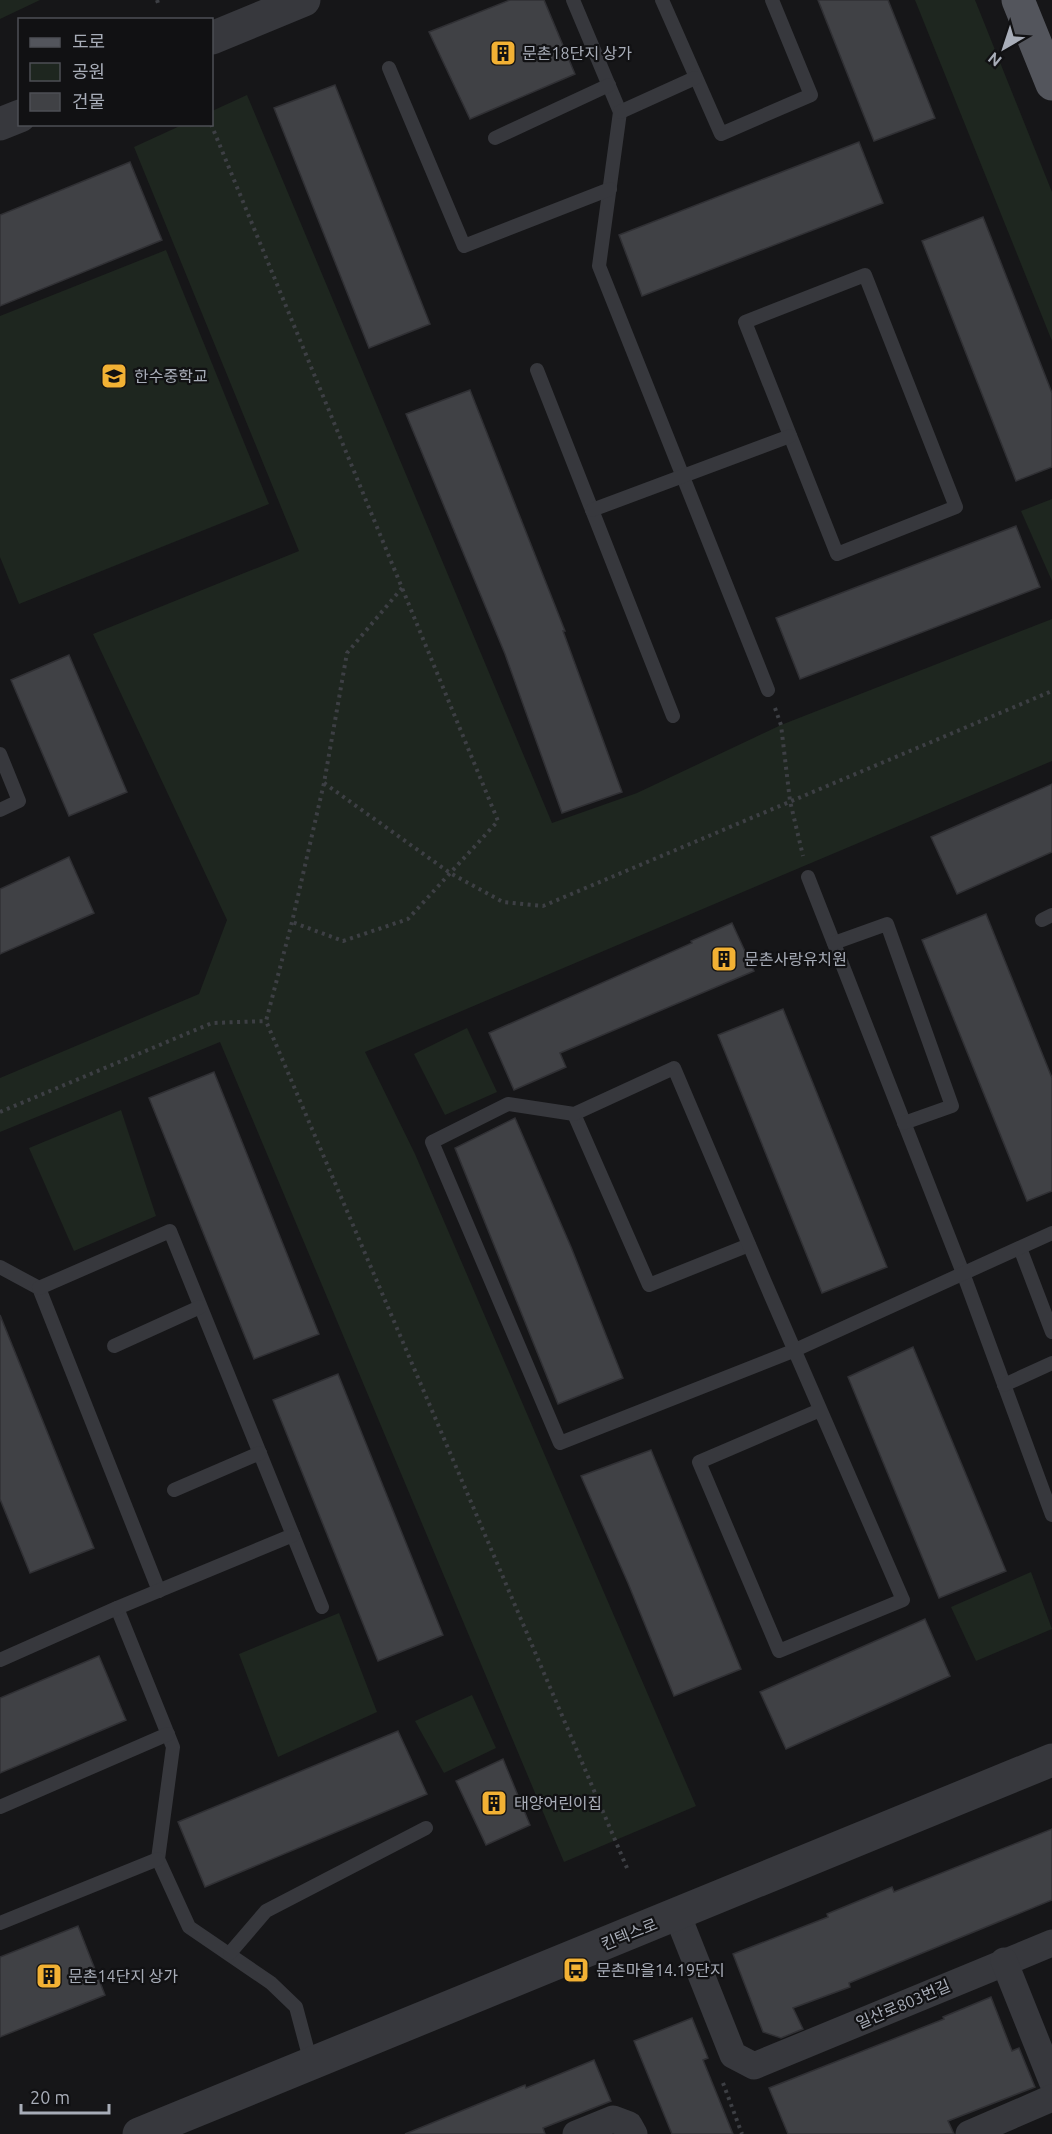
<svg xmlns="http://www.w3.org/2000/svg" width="1052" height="2134" font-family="Ubuntu,'Noto Sans KR',sans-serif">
	<rect width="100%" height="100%" fill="#161618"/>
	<g fill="#1e261f">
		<path d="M 0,0 L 40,0 L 0,19 Z"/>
		<path d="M 915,0 L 975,0 L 1052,192 L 1052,341 Z"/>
		<path d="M 247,95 L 552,823 L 637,793 L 781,725 L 1052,619 L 1052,761 L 365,1052 L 415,1154 L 696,1806 L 564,1862 L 220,1042 L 0,1132 L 0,1078 L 199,994 L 227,920 L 93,634 L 299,551 L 134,147 L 182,125 L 212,124 L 212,111 Z"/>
		<path d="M 166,250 L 269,504 L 19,604 L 0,557 L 0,316 Z"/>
		<path d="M 1052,499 L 1052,581 L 1021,511 Z"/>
		<path d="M 467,1028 L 497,1092 L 445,1115 L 414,1054 Z"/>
		<path d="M 121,1110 L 156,1216 L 74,1251 L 29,1148 Z"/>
		<path d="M 1031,1572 L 1052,1629 L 976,1661 L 951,1607 Z"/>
		<path d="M 339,1613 L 377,1712 L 278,1757 L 239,1654 Z"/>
		<path d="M 472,1695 L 496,1748 L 444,1773 L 415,1721 Z"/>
	</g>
	<g fill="#404145" stroke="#303034" stroke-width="1.5">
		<path d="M 510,0 L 544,0 L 575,74 L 470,119 L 429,32 Z"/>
		<path d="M 818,0 L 888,0 L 935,118 L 874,141 Z"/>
		<path d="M 335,85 L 430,324 L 369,348 L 274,108 Z"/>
		<path d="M 859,142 L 883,203 L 642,296 L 619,235 Z"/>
		<path d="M 130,162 L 162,240 L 0,306 L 0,215 Z"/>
		<path d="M 983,217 L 1052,393 L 1052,467 L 1016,481 L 922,241 Z"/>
		<path d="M 470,390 L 565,631 L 563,631 L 622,792 L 562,813 L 505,654 L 406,414 Z"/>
		<path d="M 1016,526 L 1040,587 L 800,679 L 776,618 Z"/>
		<path d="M 69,655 L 127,792 L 69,816 L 11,680 Z"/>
		<path d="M 1052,784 L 1052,852 L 957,894 L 931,837 Z"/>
		<path d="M 69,857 L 94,913 L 0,954 L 0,889 Z"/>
		<path d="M 986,914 L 1052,1078 L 1052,1191 L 1027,1201 L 922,940 Z"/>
		<path d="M 732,923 L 754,971 L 560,1053 L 566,1067 L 514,1090 L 489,1033 L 692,943 L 691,941 Z"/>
		<path d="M 783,1009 L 887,1267 L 822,1293 L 718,1035 Z"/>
		<path d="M 214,1072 L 319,1334 L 254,1359 L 149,1098 Z"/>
		<path d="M 515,1118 L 571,1247 L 623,1378 L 558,1404 L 455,1148 Z"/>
		<path d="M 0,1315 L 94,1548 L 30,1573 L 0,1499 Z"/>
		<path d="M 913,1347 L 1006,1571 L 939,1598 L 848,1377 Z"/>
		<path d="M 338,1374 L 443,1635 L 378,1661 L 273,1400 Z"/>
		<path d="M 651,1450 L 741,1669 L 674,1696 L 628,1583 L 581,1476 Z"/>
		<path d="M 925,1619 L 950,1676 L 786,1749 L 760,1692 Z"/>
		<path d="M 99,1656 L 126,1720 L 0,1773 L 0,1698 Z"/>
		<path d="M 398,1731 L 427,1794 L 205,1887 L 178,1822 Z"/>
		<path d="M 503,1759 L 530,1825 L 486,1845 L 456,1781 Z"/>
		<path d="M 1052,1829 L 1052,1900 L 849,1983 L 850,1987 L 793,2008 L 803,2029 L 781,2038 L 763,2032 L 733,1954 L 828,1917 L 827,1914 L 892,1887 L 894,1892 Z"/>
		<path d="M 78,1926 L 105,1995 L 0,2037 L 0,1957 Z"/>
		<path d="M 991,1997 L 1012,2051 L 1019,2048 L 1035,2087 L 948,2121 L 954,2134 L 788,2134 L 769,2088 L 944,2019 L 943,2017 Z"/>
		<path d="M 692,2018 L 708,2058 L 703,2060 L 733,2134 L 672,2134 L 634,2041 Z"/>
		<path d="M 594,2060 L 611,2101 L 543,2128 L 545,2134 L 405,2134 L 525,2085 L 526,2088 Z"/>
	</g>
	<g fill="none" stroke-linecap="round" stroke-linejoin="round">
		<g stroke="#3d3f44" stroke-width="4" stroke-dasharray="3 4.5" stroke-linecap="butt">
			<path d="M 157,0 L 158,3"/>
			<path d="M 211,124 L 498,821 L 408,919 L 343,941 L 292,922"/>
			<path d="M 402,588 L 347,653 L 324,783 L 292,922 L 266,1021 L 627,1868"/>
			<path d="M 775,708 L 781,725 L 790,801 L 803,856"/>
			<path d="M 324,783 L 450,873 L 503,902 L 543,906 L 1052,691"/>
			<path d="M 0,1112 L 212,1023 L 266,1021"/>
			<path d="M 723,2083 L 742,2134"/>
		</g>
		<g stroke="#37383d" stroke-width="14">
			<path d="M 573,0 L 620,112 L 599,266 L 768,690"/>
			<path d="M 662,0 L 721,134 L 811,95 L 772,0"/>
			<path d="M 389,68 L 464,246 L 610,189"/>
			<path d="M 620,112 L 695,78"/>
			<path d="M 495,138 L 609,85"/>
			<path d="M 865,275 L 956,507 L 837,554 L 745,322 Z"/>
			<path d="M 537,370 L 673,716"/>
			<path d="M 592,510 L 790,436"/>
			<path d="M 0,754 L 19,801 L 0,810"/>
			<path d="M 808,877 L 963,1273 L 1052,1515"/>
			<path d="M 1042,920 L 1052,915"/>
			<path d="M 834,943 L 887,924 L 952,1106 L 904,1123"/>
			<path d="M 574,1114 L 649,1285 L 749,1245"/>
			<path d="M 1020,1248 L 1052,1332"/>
			<path d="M 0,1267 L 39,1288 L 159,1591"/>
			<path d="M 39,1288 L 170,1231 L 322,1607"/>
			<path d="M 114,1346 L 200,1307"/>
			<path d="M 1004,1385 L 1052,1363"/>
			<path d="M 820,1410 L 699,1462 L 779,1651 L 903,1600 C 825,1423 749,1246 674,1068 L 574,1114 L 508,1104 L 432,1142 L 560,1443 L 793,1351 L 1052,1233"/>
			<path d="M 174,1490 L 260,1453"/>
			<path d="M 117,1608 L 173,1747 L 158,1859 L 189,1927 L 271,1983 L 296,2007 L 311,2063"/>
			<path d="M 0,1660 L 117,1608 L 293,1535"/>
			<path d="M 0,1807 L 168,1734"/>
			<path d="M 0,1923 L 158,1859"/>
			<path d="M 230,1953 L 266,1911 L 426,1828"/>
		</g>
		<g stroke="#37383d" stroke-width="27">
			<path d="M 677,1914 L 733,2055 L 754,2066 L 1052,1943"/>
			<path d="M 1004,1961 L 1052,2081"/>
			<path d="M 576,2134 L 613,2119 L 629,2125 L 634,2134"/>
			<path d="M 969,2134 L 1052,2098"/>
		</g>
		<g stroke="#37383d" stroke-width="33">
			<path d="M 212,38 L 304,0"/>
			<path d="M 0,124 L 20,116"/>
			<path d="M 139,2134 L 1052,1760"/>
		</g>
		<path stroke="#53555c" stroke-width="33" d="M 1018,0 L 1052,84"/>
	</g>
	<defs>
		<g id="building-square" transform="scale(1.35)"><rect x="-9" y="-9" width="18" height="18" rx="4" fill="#f2b134" stroke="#111113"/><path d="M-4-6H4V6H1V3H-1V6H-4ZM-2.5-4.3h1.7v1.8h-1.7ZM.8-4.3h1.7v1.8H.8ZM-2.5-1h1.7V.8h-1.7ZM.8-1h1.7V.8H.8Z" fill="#111"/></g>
		<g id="school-square" transform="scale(1.35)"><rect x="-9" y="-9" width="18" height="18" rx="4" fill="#f2b134" stroke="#111113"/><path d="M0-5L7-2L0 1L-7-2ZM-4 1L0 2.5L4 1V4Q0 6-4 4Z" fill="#111"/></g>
		<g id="bus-square" transform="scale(1.35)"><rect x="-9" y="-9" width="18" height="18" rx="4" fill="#f2b134" stroke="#111113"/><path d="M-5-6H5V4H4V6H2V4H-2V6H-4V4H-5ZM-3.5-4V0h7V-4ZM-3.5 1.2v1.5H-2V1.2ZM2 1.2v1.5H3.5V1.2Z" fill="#111"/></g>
	</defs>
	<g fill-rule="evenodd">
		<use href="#building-square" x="503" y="53"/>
		<use href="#school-square" x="114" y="376"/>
		<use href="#building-square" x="724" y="959"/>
		<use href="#building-square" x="494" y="1803"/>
		<use href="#bus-square" x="576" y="1970"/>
		<use href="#building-square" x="49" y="1976"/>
	</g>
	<g text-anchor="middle" stroke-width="4.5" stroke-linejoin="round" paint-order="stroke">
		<g font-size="16" fill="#a8adb8" stroke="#111113" text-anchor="start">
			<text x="522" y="59">문촌18단지 상가</text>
			<text x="134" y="382">한수중학교</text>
			<text x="744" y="965">문촌사랑유치원</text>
			<text x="514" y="1809">태양어린이집</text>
			<text x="596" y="1976">문촌마을14.19단지</text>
			<text x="68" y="1982">문촌14단지 상가</text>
		</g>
		<g font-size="16" fill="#a8adb8" stroke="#111113">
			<text transform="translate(629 1934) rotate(-22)" y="6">킨텍스로</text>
			<text transform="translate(903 2004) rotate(-23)" y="6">일산로803번길</text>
		</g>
	</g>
	<rect x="18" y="18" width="195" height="108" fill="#111113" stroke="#4d4f55" stroke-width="1.5"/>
	<rect x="30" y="38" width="30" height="9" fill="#53555c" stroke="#4d4f55" stroke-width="1.5"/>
	<text x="72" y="48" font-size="18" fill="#a8adb8">도로</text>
	<rect x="30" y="63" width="30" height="18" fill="#1e261f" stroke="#4d4f55" stroke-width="1.5"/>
	<text x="72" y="78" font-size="18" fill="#a8adb8">공원</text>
	<rect x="30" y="93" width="30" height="18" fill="#404145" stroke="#4d4f55" stroke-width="1.5"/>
	<text x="72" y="108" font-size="18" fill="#a8adb8">건물</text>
	<g transform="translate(1004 48) rotate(219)" stroke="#111113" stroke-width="4.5" paint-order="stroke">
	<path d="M0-4.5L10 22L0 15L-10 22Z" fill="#a8adb8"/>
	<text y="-9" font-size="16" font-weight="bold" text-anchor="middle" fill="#a8adb8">N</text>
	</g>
	<path d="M21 2104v9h88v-9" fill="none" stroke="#a8adb8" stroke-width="3"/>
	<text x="30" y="2104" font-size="18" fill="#a8adb8" stroke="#111113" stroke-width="4.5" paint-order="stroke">20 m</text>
</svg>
